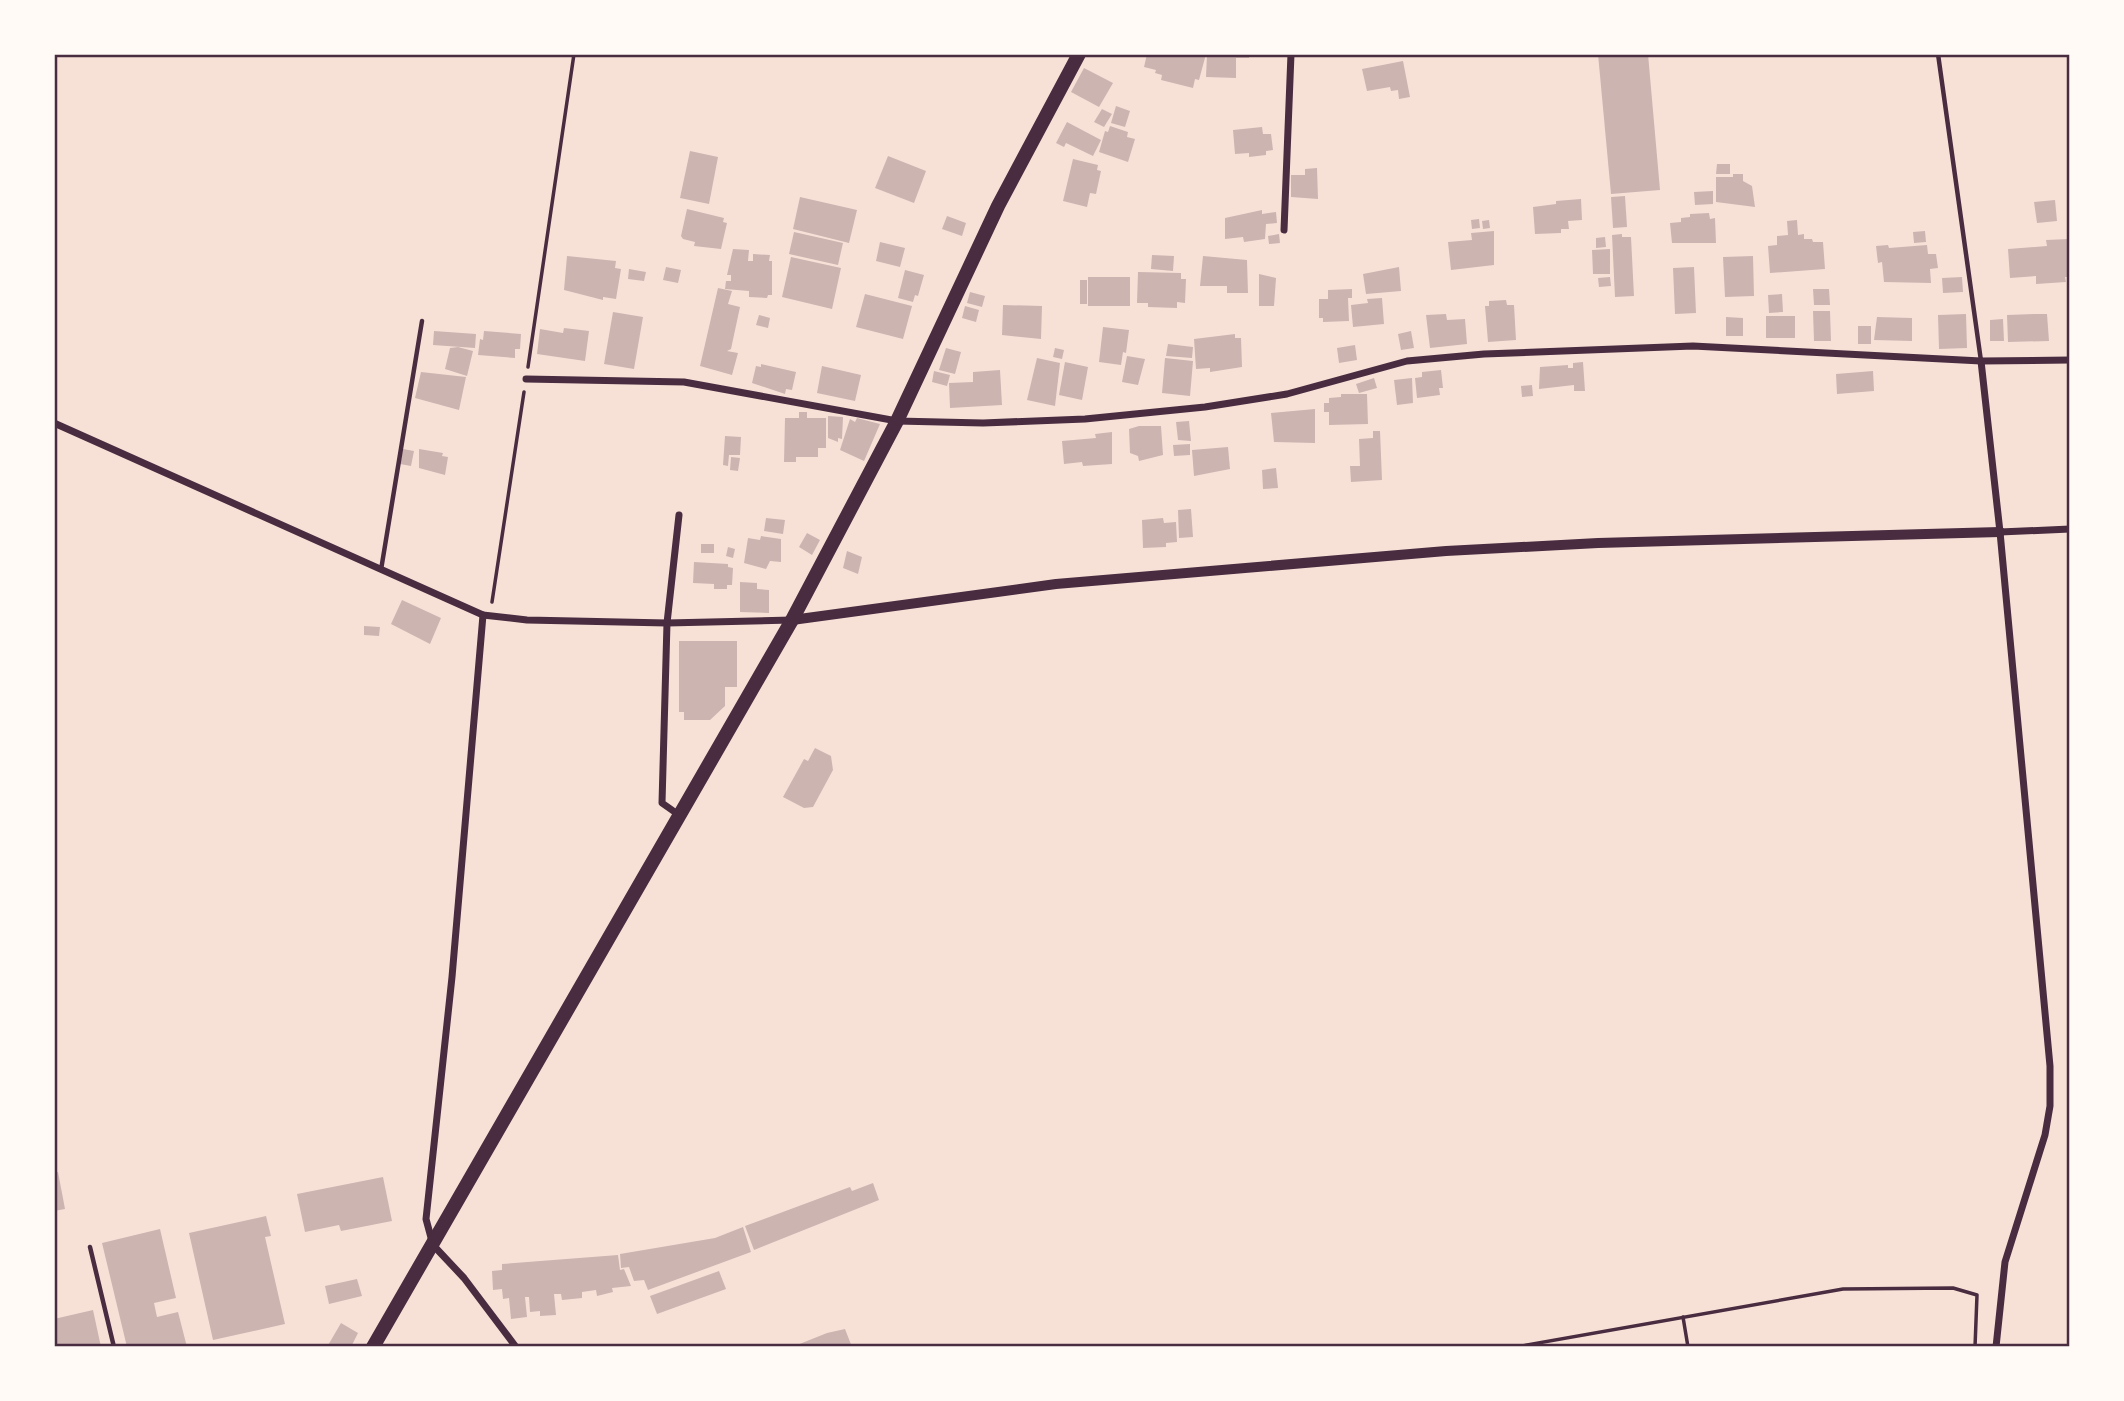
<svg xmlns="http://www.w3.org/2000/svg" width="2124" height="1401" font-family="'Golos Text',sans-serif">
	<rect width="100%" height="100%" fill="#f7e1d7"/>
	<g fill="#ccb4b1">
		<path d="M 1147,54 L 1206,54 L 1199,80 L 1195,79 L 1193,88 L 1161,80 L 1162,75 L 1155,73 L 1156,70 L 1144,67 Z"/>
		<path d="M 1207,54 L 1249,54 L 1249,58 L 1236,58 L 1236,78 L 1206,77 Z"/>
		<path d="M 1598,54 L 1648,54 L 1660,190 L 1611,194 Z"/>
		<path d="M 1403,61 L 1410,97 L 1399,99 L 1398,90 L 1391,91 L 1390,87 L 1367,91 L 1362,69 Z"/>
		<path d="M 1084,68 L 1113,83 L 1099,107 L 1071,92 Z"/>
		<path d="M 1116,106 L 1130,111 L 1125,127 L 1111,123 Z"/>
		<path d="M 1102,109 L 1112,114 L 1104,127 L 1094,122 Z"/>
		<path d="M 1067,122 L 1101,140 L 1093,156 L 1066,143 L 1064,147 L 1056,143 Z"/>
		<path d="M 1110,126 L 1128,132 L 1127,137 L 1135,139 L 1128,162 L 1099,152 L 1105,131 L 1108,132 Z"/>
		<path d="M 1262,127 L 1263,134 L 1271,134 L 1273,150 L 1266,151 L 1266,155 L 1249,157 L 1249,153 L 1235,154 L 1233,130 Z"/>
		<path d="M 690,151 L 718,157 L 709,204 L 680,198 Z"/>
		<path d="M 888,156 L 926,171 L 914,203 L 875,188 Z"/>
		<path d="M 1073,159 L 1098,165 L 1097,170 L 1101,171 L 1096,194 L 1090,193 L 1087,207 L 1063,201 Z"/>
		<path d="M 1717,164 L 1730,164 L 1730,174 L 1716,174 Z"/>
		<path d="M 1317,168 L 1318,199 L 1291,197 L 1291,175 L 1305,175 L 1305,169 Z"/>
		<path d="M 1733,174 L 1743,174 L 1743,181 L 1752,186 L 1755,207 L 1716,202 L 1716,177 L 1733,177 Z"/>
		<path d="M 1713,191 L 1713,204 L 1695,205 L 1694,192 Z"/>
		<path d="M 1625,196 L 1627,227 L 1613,228 L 1611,197 Z"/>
		<path d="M 800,197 L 857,210 L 849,243 L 793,229 Z"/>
		<path d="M 1581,199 L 1582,220 L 1568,221 L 1569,229 L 1561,229 L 1561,233 L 1535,234 L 1533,207 L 1556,204 L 1556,201 Z"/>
		<path d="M 2055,200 L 2057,221 L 2037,223 L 2034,202 Z"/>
		<path d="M 687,209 L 724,218 L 723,222 L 727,223 L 721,249 L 694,246 L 695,242 L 683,239 L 681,236 Z"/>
		<path d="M 1262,210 L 1262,214 L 1276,212 L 1277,223 L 1266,224 L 1265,239 L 1244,242 L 1243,237 L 1225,239 L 1225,218 Z"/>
		<path d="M 1709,213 L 1710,219 L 1715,218 L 1716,243 L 1672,243 L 1670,223 L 1681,222 L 1681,218 L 1690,217 L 1690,214 Z"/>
		<path d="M 947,216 L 966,223 L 962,236 L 942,229 Z"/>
		<path d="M 1479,219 L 1480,228 L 1472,229 L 1471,220 Z"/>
		<path d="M 1489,220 L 1490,228 L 1483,229 L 1482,221 Z"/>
		<path d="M 1797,220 L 1798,235 L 1804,234 L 1804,239 L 1812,239 L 1813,242 L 1823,242 L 1825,269 L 1770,273 L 1768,246 L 1777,245 L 1777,236 L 1788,235 L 1787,221 Z"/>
		<path d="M 1494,231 L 1494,265 L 1451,270 L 1448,242 L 1472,240 L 1471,233 Z"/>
		<path d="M 1925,231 L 1926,242 L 1914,243 L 1913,232 Z"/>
		<path d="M 794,232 L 843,243 L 838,265 L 789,254 Z"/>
		<path d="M 1279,234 L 1280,243 L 1269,244 L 1268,236 Z"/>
		<path d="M 1622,234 L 1622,237 L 1631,237 L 1634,296 L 1615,297 L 1612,235 Z"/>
		<path d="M 1605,237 L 1606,247 L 1596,248 L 1596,238 Z"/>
		<path d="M 2069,239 L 2070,277 L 2065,277 L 2066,282 L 2036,284 L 2036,276 L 2010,278 L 2008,249 L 2047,246 L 2046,240 Z"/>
		<path d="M 880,242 L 905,248 L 900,267 L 876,261 Z"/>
		<path d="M 1888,245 L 1889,248 L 1927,245 L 1928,254 L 1936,254 L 1938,268 L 1930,269 L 1931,283 L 1884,282 L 1882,262 L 1878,263 L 1876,246 Z"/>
		<path d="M 733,249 L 749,250 L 748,261 L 753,261 L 753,254 L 770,255 L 769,261 L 772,261 L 772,295 L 768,295 L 767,298 L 749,297 L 749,291 L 725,289 L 726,281 L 731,281 L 731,275 L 727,275 Z"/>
		<path d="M 1610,249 L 1610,274 L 1593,274 L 1592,250 Z"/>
		<path d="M 1152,255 L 1174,256 L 1173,271 L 1151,269 Z"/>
		<path d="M 567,256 L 616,261 L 615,268 L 621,269 L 616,299 L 603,297 L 603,300 L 564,290 Z"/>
		<path d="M 1203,256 L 1247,260 L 1248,293 L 1227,293 L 1227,286 L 1200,286 Z"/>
		<path d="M 1753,256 L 1754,296 L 1725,297 L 1723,257 Z"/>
		<path d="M 791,257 L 841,268 L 832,309 L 782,297 Z"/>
		<path d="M 666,267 L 681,270 L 678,283 L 663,280 Z"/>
		<path d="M 1399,267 L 1401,291 L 1366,294 L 1363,274 Z"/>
		<path d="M 1694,267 L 1696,313 L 1675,314 L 1673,268 Z"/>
		<path d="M 629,269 L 646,272 L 644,281 L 628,279 Z"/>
		<path d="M 905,270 L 924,275 L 918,296 L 915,295 L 913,302 L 898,298 Z"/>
		<path d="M 1138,272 L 1181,273 L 1181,279 L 1186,279 L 1185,303 L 1177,302 L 1177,308 L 1148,307 L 1148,303 L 1137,303 Z"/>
		<path d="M 1259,274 L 1276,278 L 1274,306 L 1259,306 Z"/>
		<rect x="1088" y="277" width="42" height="29"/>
		<path d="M 1610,277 L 1611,286 L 1599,287 L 1598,278 Z"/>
		<path d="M 1962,277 L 1963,292 L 1943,293 L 1942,278 Z"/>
		<rect x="1080" y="280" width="7" height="24"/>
		<path d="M 718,288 L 732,291 L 728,304 L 740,307 L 731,349 L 727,351 L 738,353 L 732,375 L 700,366 Z"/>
		<path d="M 1352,289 L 1352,298 L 1348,298 L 1349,321 L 1323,322 L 1323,318 L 1319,318 L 1319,299 L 1328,299 L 1328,290 Z"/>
		<path d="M 1813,289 L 1829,289 L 1830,305 L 1814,305 Z"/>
		<path d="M 970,292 L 985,296 L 982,307 L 967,303 Z"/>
		<path d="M 865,294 L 912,306 L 903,339 L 856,327 Z"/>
		<path d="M 1782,294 L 1783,312 L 1769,313 L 1768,295 Z"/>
		<path d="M 1382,298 L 1384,324 L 1353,327 L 1351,305 L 1368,303 L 1367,299 Z"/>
		<path d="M 1506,300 L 1507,305 L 1514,305 L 1516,340 L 1488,342 L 1485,306 L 1489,306 L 1489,301 Z"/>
		<path d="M 1003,305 L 1042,306 L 1041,339 L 1002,335 Z"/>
		<path d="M 965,306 L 979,310 L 976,322 L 962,318 Z"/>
		<path d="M 1813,311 L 1830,311 L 1831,341 L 1814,341 Z"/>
		<path d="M 613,312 L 643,317 L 634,369 L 604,364 Z"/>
		<path d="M 1446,314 L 1447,320 L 1465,319 L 1467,344 L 1430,348 L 1426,315 Z"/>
		<path d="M 1966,314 L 1967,348 L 1939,349 L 1938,315 Z"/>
		<path d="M 2035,314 L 2047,314 L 2049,341 L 2008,342 L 2007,315 Z"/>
		<path d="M 759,315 L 770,318 L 768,328 L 756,325 Z"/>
		<rect x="1766" y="316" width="29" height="22"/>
		<path d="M 1726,317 L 1743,318 L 1743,336 L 1726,336 Z"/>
		<path d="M 1877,317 L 1912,318 L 1912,341 L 1874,340 Z"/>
		<path d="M 2003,319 L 2004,341 L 1990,341 L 1990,320 Z"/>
		<rect x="1858" y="326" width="13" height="18"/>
		<path d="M 1103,327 L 1129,330 L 1126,353 L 1123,352 L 1121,365 L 1099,362 Z"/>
		<path d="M 564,328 L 589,331 L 585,361 L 537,354 L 540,329 L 563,333 Z"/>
		<path d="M 434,331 L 476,334 L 475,348 L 433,345 Z"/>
		<path d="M 484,331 L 521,334 L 520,349 L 515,349 L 515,358 L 478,355 L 480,339 L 483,340 Z"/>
		<path d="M 1411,331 L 1414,348 L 1401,350 L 1398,334 Z"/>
		<path d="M 1235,334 L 1235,338 L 1241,338 L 1242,367 L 1210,372 L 1210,368 L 1196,369 L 1194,339 Z"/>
		<path d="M 1168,344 L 1193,347 L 1192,358 L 1166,356 Z"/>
		<path d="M 1355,345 L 1357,360 L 1339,363 L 1337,348 Z"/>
		<path d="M 458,347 L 473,351 L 467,376 L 445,369 L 450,348 Z"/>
		<path d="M 946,348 L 961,352 L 955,374 L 939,370 Z"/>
		<path d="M 1055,348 L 1064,350 L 1062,359 L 1053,357 Z"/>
		<path d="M 1127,356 L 1145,359 L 1138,385 L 1122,382 Z"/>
		<path d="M 1037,358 L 1060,363 L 1055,406 L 1027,400 Z"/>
		<path d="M 1165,358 L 1193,361 L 1190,396 L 1162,393 Z"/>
		<path d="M 1065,362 L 1088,367 L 1082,400 L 1059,395 Z"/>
		<path d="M 1583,362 L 1585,391 L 1574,391 L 1574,385 L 1539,389 L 1540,367 L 1568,365 L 1568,368 L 1573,368 L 1573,363 Z"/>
		<path d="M 761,364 L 796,372 L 792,390 L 786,389 L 785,394 L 752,383 L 756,366 L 761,367 Z"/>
		<path d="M 822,366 L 861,375 L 855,401 L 817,393 Z"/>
		<path d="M 1000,370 L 1002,405 L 950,408 L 949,383 L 973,382 L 973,372 Z"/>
		<path d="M 1441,370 L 1443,388 L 1439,388 L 1440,395 L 1417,398 L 1415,378 L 1422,377 L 1422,372 Z"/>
		<path d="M 934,371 L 950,375 L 947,386 L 932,382 Z"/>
		<path d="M 1873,371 L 1874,391 L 1837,394 L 1836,374 Z"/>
		<path d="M 421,372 L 466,377 L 459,410 L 415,398 Z"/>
		<path d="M 1374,378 L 1377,388 L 1359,393 L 1356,384 Z"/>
		<path d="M 1412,378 L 1413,403 L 1397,405 L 1394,380 Z"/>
		<path d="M 1532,385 L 1533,396 L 1522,397 L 1521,386 Z"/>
		<path d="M 1341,394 L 1367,394 L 1368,424 L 1329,425 L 1329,412 L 1324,412 L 1324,403 L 1329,403 L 1329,398 L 1341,397 Z"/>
		<path d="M 1315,409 L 1315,443 L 1274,442 L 1271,413 Z"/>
		<path d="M 799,412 L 807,412 L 807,418 L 826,418 L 826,448 L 818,448 L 818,457 L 796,457 L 796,462 L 784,462 L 785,418 L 799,418 Z"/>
		<path d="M 828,416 L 843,417 L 842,439 L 838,438 L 838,442 L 828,438 Z"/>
		<path d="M 857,418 L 880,424 L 864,461 L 840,450 L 850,419 L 855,422 Z"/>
		<path d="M 1189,421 L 1191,441 L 1178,440 L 1176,422 Z"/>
		<path d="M 1139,426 L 1161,426 L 1163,455 L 1139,461 L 1138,456 L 1130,453 L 1129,429 Z"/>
		<path d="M 1373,431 L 1380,431 L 1382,480 L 1351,482 L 1350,466 L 1360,466 L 1359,439 L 1373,438 Z"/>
		<path d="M 1112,432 L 1112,464 L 1083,466 L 1082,462 L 1064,464 L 1062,441 L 1096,438 L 1095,434 Z"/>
		<path d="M 725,436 L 741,437 L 740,455 L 729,455 L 728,466 L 723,465 Z"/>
		<path d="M 1190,444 L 1190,455 L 1174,456 L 1173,445 Z"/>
		<path d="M 1228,447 L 1230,469 L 1194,476 L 1192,450 Z"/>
		<path d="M 403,449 L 414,451 L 411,466 L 400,464 Z"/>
		<path d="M 419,449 L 443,453 L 442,456 L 448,457 L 445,475 L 419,468 Z"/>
		<path d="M 731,457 L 740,458 L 738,471 L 730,470 Z"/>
		<path d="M 1276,468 L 1278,488 L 1263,489 L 1262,470 Z"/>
		<path d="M 1191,509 L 1193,537 L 1179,538 L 1178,510 Z"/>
		<path d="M 766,518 L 785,520 L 783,534 L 764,531 Z"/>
		<path d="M 1163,518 L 1164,523 L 1176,522 L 1177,542 L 1166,543 L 1166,547 L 1143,548 L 1142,520 Z"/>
		<path d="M 807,533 L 820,540 L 812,555 L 799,547 Z"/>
		<path d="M 761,536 L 781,539 L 781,562 L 770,561 L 766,569 L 744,563 L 748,538 L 760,540 Z"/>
		<rect x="701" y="544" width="13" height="9"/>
		<path d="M 728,547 L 735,549 L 733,558 L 726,556 Z"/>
		<path d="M 847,551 L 862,557 L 858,574 L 843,568 Z"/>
		<path d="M 694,562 L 728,564 L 728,567 L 733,568 L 732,585 L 727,585 L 727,589 L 714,589 L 714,584 L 693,583 Z"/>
		<path d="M 740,582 L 757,583 L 757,589 L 769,590 L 769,613 L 740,612 Z"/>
		<path d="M 402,600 L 441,618 L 430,644 L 391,624 Z"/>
		<path d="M 364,626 L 380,627 L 379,636 L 364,635 Z"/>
		<path d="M 679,641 L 737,641 L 737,687 L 725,687 L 725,706 L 710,720 L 684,720 L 684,712 L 679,712 Z"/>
		<path d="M 815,748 L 831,756 L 833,770 L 813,807 L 804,808 L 783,797 L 804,759 L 808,761 Z"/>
		<path d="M 58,1172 L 65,1209 L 54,1211 L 54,1173 Z"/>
		<path d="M 383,1177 L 392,1221 L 341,1231 L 339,1225 L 305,1232 L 297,1194 Z"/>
		<path d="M 873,1183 L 879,1200 L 754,1250 L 745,1226 L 850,1187 L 852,1191 Z"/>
		<path d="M 266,1216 L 271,1236 L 265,1237 L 285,1324 L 213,1340 L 189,1233 Z"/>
		<path d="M 743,1227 L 751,1252 L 648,1290 L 644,1280 L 634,1281 L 629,1267 L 621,1268 L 620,1254 L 715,1238 Z"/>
		<path d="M 160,1229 L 176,1298 L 154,1303 L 157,1317 L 178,1312 L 187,1347 L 127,1347 L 102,1243 Z"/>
		<path d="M 618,1255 L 620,1270 L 624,1269 L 631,1286 L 612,1288 L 613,1292 L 597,1296 L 596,1290 L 582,1292 L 582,1298 L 562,1300 L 561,1294 L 554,1294 L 556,1315 L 540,1316 L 540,1311 L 530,1312 L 529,1297 L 525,1297 L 527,1317 L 511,1319 L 509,1298 L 503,1299 L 502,1289 L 493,1290 L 492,1271 L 502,1270 L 502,1264 Z"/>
		<path d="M 719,1271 L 726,1289 L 657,1314 L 650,1296 Z"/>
		<path d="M 357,1279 L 362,1296 L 329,1304 L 325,1286 Z"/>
		<path d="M 93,1310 L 101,1347 L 54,1347 L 54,1319 Z"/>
		<path d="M 341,1323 L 358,1333 L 351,1347 L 327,1347 Z"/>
		<path d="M 845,1329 L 852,1347 L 792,1347 L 827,1333 Z"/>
	</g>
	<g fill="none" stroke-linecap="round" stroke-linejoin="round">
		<g stroke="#4a2c40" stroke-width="3.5">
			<path d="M 528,367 L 574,54"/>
			<path d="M 492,602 L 524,392"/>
			<path d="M 1683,1317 L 1688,1347"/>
			<path d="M 1516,1347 L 1843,1289 L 1953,1288 L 1977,1295 L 1975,1347"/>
		</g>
		<g stroke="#4a2c40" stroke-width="4.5">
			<path d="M 1938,54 L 1981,361"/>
			<path d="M 381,570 L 422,321"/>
			<path d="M 90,1247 L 114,1347"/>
		</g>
		<g stroke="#4a2c40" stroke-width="7">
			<path d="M 1284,230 L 1291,54"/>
			<path d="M 1981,361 L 2000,532 L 2050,1066 L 2050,1106 L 2045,1135 L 2005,1262 L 1996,1347"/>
			<path d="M 526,379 L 684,382 L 897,421 L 983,423 L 1085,419 L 1205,407 L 1287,394 L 1407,361 L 1484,354 L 1693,346 L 1981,361 L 2070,360"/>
			<path d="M 54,423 L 483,615 L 527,620 L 667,623 L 792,620"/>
			<path d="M 679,515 L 667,623 L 662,803 L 679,815"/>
			<path d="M 2000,532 L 2070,529"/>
			<path d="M 483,615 L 452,977 L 426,1219 L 433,1245 L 464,1278 L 516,1347"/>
		</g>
		<path stroke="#4a2c40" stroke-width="10" d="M 792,620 L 1056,584 L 1446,551 L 1598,543 L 2000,532"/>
		<path stroke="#4a2c40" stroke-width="14" d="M 373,1347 L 792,620 L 897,421 L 998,206 L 1079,54"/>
	</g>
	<rect width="2124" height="1401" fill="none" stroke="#fffaf5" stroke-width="112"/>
	<rect x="56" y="56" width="2012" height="1289" fill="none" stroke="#4a2c40" stroke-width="2.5"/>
</svg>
